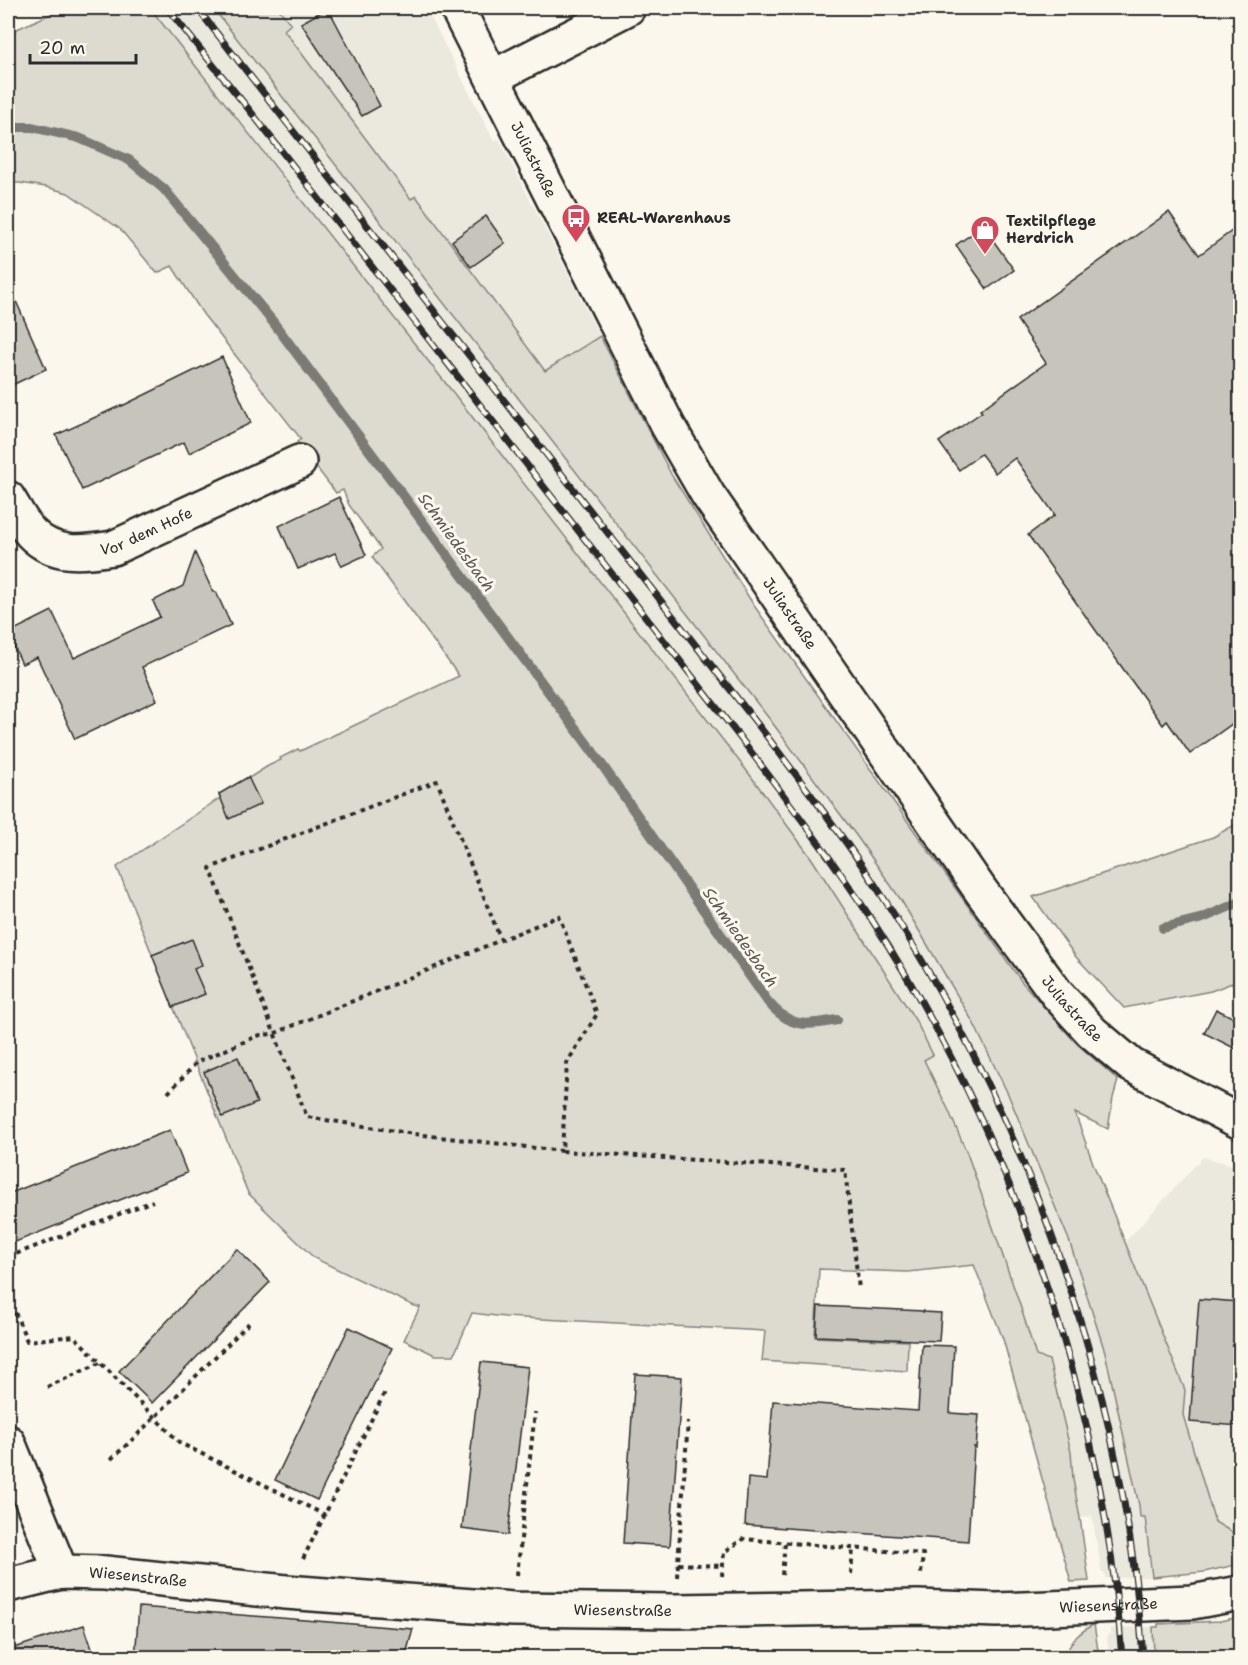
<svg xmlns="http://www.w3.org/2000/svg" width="1248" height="1665" font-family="'Shantell Sans',sans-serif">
	<rect width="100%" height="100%" fill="#fbf7ec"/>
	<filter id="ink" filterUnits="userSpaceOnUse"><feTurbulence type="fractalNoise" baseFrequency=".0167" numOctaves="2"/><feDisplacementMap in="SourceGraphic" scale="12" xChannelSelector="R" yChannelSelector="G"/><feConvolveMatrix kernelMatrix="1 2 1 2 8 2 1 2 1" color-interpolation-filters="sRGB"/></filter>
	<g filter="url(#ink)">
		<g fill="#ebe8de">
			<path d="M 150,8 L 213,8 L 771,721 L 858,838 L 901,900 L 973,1022 L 1008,1094 L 1069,1240 L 1105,1352 L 1139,1505 L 1140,1516 L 1145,1517 L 1152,1577 L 1105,1578 L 1105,1573 L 1102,1573 L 1092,1516 L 1080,1518 L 1073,1479 L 1071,1452 L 1036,1356 L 1020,1305 L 967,1153 L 948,1109 L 923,1060 L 916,1021 L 812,859 L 750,775 L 466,409 Z"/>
			<path d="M 278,8 L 426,8 L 494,141 L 499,139 L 600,336 L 545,372 L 417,196 L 411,199 L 284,29 Z"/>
			<path d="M 1203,1157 L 1240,1167 L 1240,1537 L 1215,1522 L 1183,1415 L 1185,1390 L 1125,1242 Z"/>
			<path d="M 1153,1627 L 1154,1657 L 1109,1657 L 1107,1635 L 1111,1633 L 1110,1628 Z"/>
		</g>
		<g fill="#dddad0" stroke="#84827e" stroke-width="1.5">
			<path d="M 64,8 L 150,8 L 466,409 L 750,775 L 812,859 L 916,1021 L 933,1055 L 924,1060 L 948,1109 L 967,1153 L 1020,1305 L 1036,1356 L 1049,1360 L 1071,1452 L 1073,1479 L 1080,1518 L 1089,1581 L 1071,1582 L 1003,1339 L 974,1265 L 908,1272 L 819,1269 L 815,1337 L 908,1341 L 907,1371 L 762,1361 L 765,1331 L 505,1317 L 472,1313 L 454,1355 L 435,1355 L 404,1340 L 420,1307 L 414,1306 L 314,1258 L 248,1193 L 117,867 L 220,798 L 219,794 L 248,777 L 249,778 L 268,766 L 281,760 L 280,758 L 298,749 L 300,751 L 459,676 L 372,557 L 381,549 L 349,505 L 343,490 L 336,493 L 297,442 L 301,439 L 203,314 L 172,266 L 157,273 L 120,229 L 68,193 L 46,187 L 20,183 L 8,183 L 8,33 Z"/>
			<path d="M 213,8 L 278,8 L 291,24 L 284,30 L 411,199 L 416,196 L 545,371 L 600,336 L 672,476 L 755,607 L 1022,982 L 1076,1043 L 1118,1080 L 1113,1098 L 1108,1129 L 1075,1113 L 1094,1166 L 1185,1390 L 1183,1415 L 1215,1522 L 1240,1537 L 1240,1564 L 1204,1572 L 1152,1577 L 1145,1517 L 1140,1517 L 1139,1505 L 1105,1352 L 1069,1240 L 1008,1094 L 973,1022 L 901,900 L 858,838 L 771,721 Z"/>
			<path d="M 1240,822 L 1240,980 L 1211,991 L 1124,1008 L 1076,957 L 1033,897 L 1213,837 Z"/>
			<path d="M 1240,1617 L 1240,1657 L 1154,1657 L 1153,1627 L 1158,1627 L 1158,1624 L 1220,1621 Z"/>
			<path d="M 1094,1624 L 1099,1657 L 1066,1657 C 1069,1641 1080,1632 1094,1624 Z"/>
		</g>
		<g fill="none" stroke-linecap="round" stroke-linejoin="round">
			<g stroke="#7b7a75" stroke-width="10">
				<path d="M 8,127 L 32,127 L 79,138 L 129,160 L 164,189 L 273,322 L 399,490 L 593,752 L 768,1002 C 790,1028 805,1026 837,1020"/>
				<path d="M 1163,928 L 1203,918 L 1240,902"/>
			</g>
		</g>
		<g fill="#c7c4bc" stroke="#2b2b2b" stroke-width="1.5">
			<path d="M 328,8 L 380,106 L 362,116 L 301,23 Z"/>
			<path d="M 1169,212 L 1199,255 L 1240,225 L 1240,718 L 1190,754 L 1167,721 L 1163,725 L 1028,535 L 1055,515 L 1015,458 L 995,473 L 981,454 L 959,470 L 939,442 L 982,412 L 980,410 L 1046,363 L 1017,320 Z"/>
			<path d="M 486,216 L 505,243 L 471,267 L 452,241 Z"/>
			<path d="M 983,226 L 1014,270 L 987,289 L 956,245 Z"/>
			<path d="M 8,283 L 46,369 L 8,387 Z"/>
			<path d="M 222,357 L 251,423 L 189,453 L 184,442 L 82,490 L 56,435 L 122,405 L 122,406 Z"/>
			<path d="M 339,497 L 366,555 L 342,566 L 335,553 L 298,569 L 279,526 Z"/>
			<path d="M 195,553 L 213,592 L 216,592 L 231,625 L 142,667 L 157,700 L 75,739 L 37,657 L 22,664 L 8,633 L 52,611 L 74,658 L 160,617 L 153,601 L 183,586 Z"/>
			<path d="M 248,777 L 261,804 L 229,819 L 219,794 Z"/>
			<path d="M 192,939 L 202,965 L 194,969 L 205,994 L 173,1007 L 152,955 Z"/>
			<path d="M 1216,1009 L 1240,1021 L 1240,1051 L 1204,1033 Z"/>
			<path d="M 238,1057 L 257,1103 L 222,1117 L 204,1072 Z"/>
			<path d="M 170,1130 L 187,1173 L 8,1245 L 8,1194 Z"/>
			<path d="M 237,1249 L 270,1282 L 152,1403 L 119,1371 Z"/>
			<path d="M 1199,1299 L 1240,1302 L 1240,1426 L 1190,1422 Z"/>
			<path d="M 818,1306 L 923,1311 L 923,1312 L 941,1313 L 939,1341 L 816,1336 Z"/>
			<path d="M 349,1327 L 392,1348 L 317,1500 L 275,1480 Z"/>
			<path d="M 922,1345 L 954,1346 L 950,1413 L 979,1415 L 976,1448 L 974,1447 L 968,1541 L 745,1525 L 748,1478 L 767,1480 L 773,1401 L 918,1411 Z"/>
			<path d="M 481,1362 L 528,1367 L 508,1535 L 462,1529 Z"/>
			<path d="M 635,1374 L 682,1377 L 670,1546 L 623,1543 Z"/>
			<path d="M 139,1607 L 280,1618 L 413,1629 L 405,1658 L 135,1658 Z"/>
			<path d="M 84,1625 L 95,1658 L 8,1658 L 8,1650 Z"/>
		</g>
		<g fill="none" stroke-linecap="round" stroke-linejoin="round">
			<g stroke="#2b2b2b" stroke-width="38">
				<g id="minor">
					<path id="s1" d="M 457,8 L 668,426 L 708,495 L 981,891 L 1057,994 L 1092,1032 L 1131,1065 L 1240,1122"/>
					<path d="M 493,77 L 628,8"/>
					<path id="s2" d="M 8,498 C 15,509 22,523 31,533 C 54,557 83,553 113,548 L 299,462"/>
					<path d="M 8,1442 L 61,1572"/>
					<path id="s3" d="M 8,1585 L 61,1572 L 105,1573 L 286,1592 L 513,1609 L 675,1611 L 918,1607 L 996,1610 L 1049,1608 L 1192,1602 L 1240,1593"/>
				</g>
			</g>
			<g stroke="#2b2b2b" stroke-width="4" stroke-dasharray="4.5 4.5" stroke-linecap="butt">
				<path d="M 168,1093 L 197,1062 L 260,1035 L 273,1034 L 559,916 L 597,1014 L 567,1063 L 562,1151 L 414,1134 L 307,1117 L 210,868 L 437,781 L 501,940"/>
				<path d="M 562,1151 L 845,1170 L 859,1289"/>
				<path d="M 8,1257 L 153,1201"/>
				<path d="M 8,1296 L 27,1341 L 74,1336 L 180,1443 L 325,1515"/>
				<path d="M 47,1387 L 100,1363"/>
				<path d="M 111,1459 L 131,1441 L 250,1322"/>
				<path d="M 303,1559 L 385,1392"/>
				<path d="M 678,1564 L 722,1566"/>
				<path d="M 851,1574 L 853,1548"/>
				<path d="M 517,1575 L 535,1412"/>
				<path d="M 782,1575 L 785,1543"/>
				<path d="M 722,1576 L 724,1552 L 743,1539 L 923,1554 L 921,1574"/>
				<path d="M 677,1577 L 688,1421"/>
			</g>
			<use href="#minor" stroke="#fbf7ec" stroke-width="33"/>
			<g stroke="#2b2b2b" stroke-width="7">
				<g id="rail">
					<path d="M 167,8 L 251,112 L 745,744 C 788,801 832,859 872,920 C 1011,1136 1104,1400 1122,1658"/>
					<path d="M 197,8 L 762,730 C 806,788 851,846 890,908 C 1032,1132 1125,1392 1143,1658"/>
				</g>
			</g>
			<use href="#rail" stroke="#fbf7ec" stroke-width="4.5" stroke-dasharray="14" stroke-linecap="butt"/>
		</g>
	</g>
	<defs>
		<g id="bus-pin" transform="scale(1.5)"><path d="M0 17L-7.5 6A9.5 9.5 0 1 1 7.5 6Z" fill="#d1495b" stroke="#fbf7ec"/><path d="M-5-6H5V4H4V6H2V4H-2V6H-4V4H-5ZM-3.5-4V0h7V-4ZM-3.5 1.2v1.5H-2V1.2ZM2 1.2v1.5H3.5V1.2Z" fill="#fff"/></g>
		<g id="shop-pin" transform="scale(1.5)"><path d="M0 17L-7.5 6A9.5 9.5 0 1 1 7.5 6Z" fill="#d1495b" stroke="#fbf7ec"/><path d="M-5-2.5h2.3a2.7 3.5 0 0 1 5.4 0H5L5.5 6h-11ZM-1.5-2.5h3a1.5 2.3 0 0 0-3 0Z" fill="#fff"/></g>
	</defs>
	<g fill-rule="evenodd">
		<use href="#bus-pin" x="576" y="218"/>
		<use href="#shop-pin" x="985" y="230"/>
	</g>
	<g text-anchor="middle" stroke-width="6" stroke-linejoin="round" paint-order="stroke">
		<g font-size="15" fill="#2b2b2b" stroke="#fbf7ec">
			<text dy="5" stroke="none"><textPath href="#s1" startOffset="170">Juliastraße</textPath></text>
			<text dy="5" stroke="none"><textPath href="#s2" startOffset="166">Vor dem Hofe</textPath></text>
			<text dy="5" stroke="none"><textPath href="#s1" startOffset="692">Juliastraße</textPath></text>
			<text dy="5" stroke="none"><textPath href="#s1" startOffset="1178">Juliastraße</textPath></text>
			<text dy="5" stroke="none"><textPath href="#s3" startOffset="132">Wiesenstraße</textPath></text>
			<text dy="5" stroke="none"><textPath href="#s3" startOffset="1104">Wiesenstraße</textPath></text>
			<text dy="5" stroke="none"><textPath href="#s3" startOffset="618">Wiesenstraße</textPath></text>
		</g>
		<g font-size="15" font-weight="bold" fill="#2b2b2b" stroke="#fbf7ec" text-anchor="start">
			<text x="597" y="223">REAL-Warenhaus</text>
			<text x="1006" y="226">Textilpflege<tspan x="1006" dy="17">Herdrich</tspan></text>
		</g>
		<g font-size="16" font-style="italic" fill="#5a5956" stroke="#fbf7ec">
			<text transform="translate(457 542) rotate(54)" y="6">Schmiedesbach</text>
			<text transform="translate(741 937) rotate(55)" y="6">Schmiedesbach</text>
		</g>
	</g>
	<rect width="1248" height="1665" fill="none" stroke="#fbf7ec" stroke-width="30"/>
	<rect x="15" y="15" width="1218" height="1635" fill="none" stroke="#2b2b2b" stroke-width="2" filter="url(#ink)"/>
	<path d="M30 54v9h106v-9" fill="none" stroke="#2b2b2b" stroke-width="3"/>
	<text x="39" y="54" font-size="18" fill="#2b2b2b" stroke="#fbf7ec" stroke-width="4.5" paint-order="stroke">20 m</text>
</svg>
